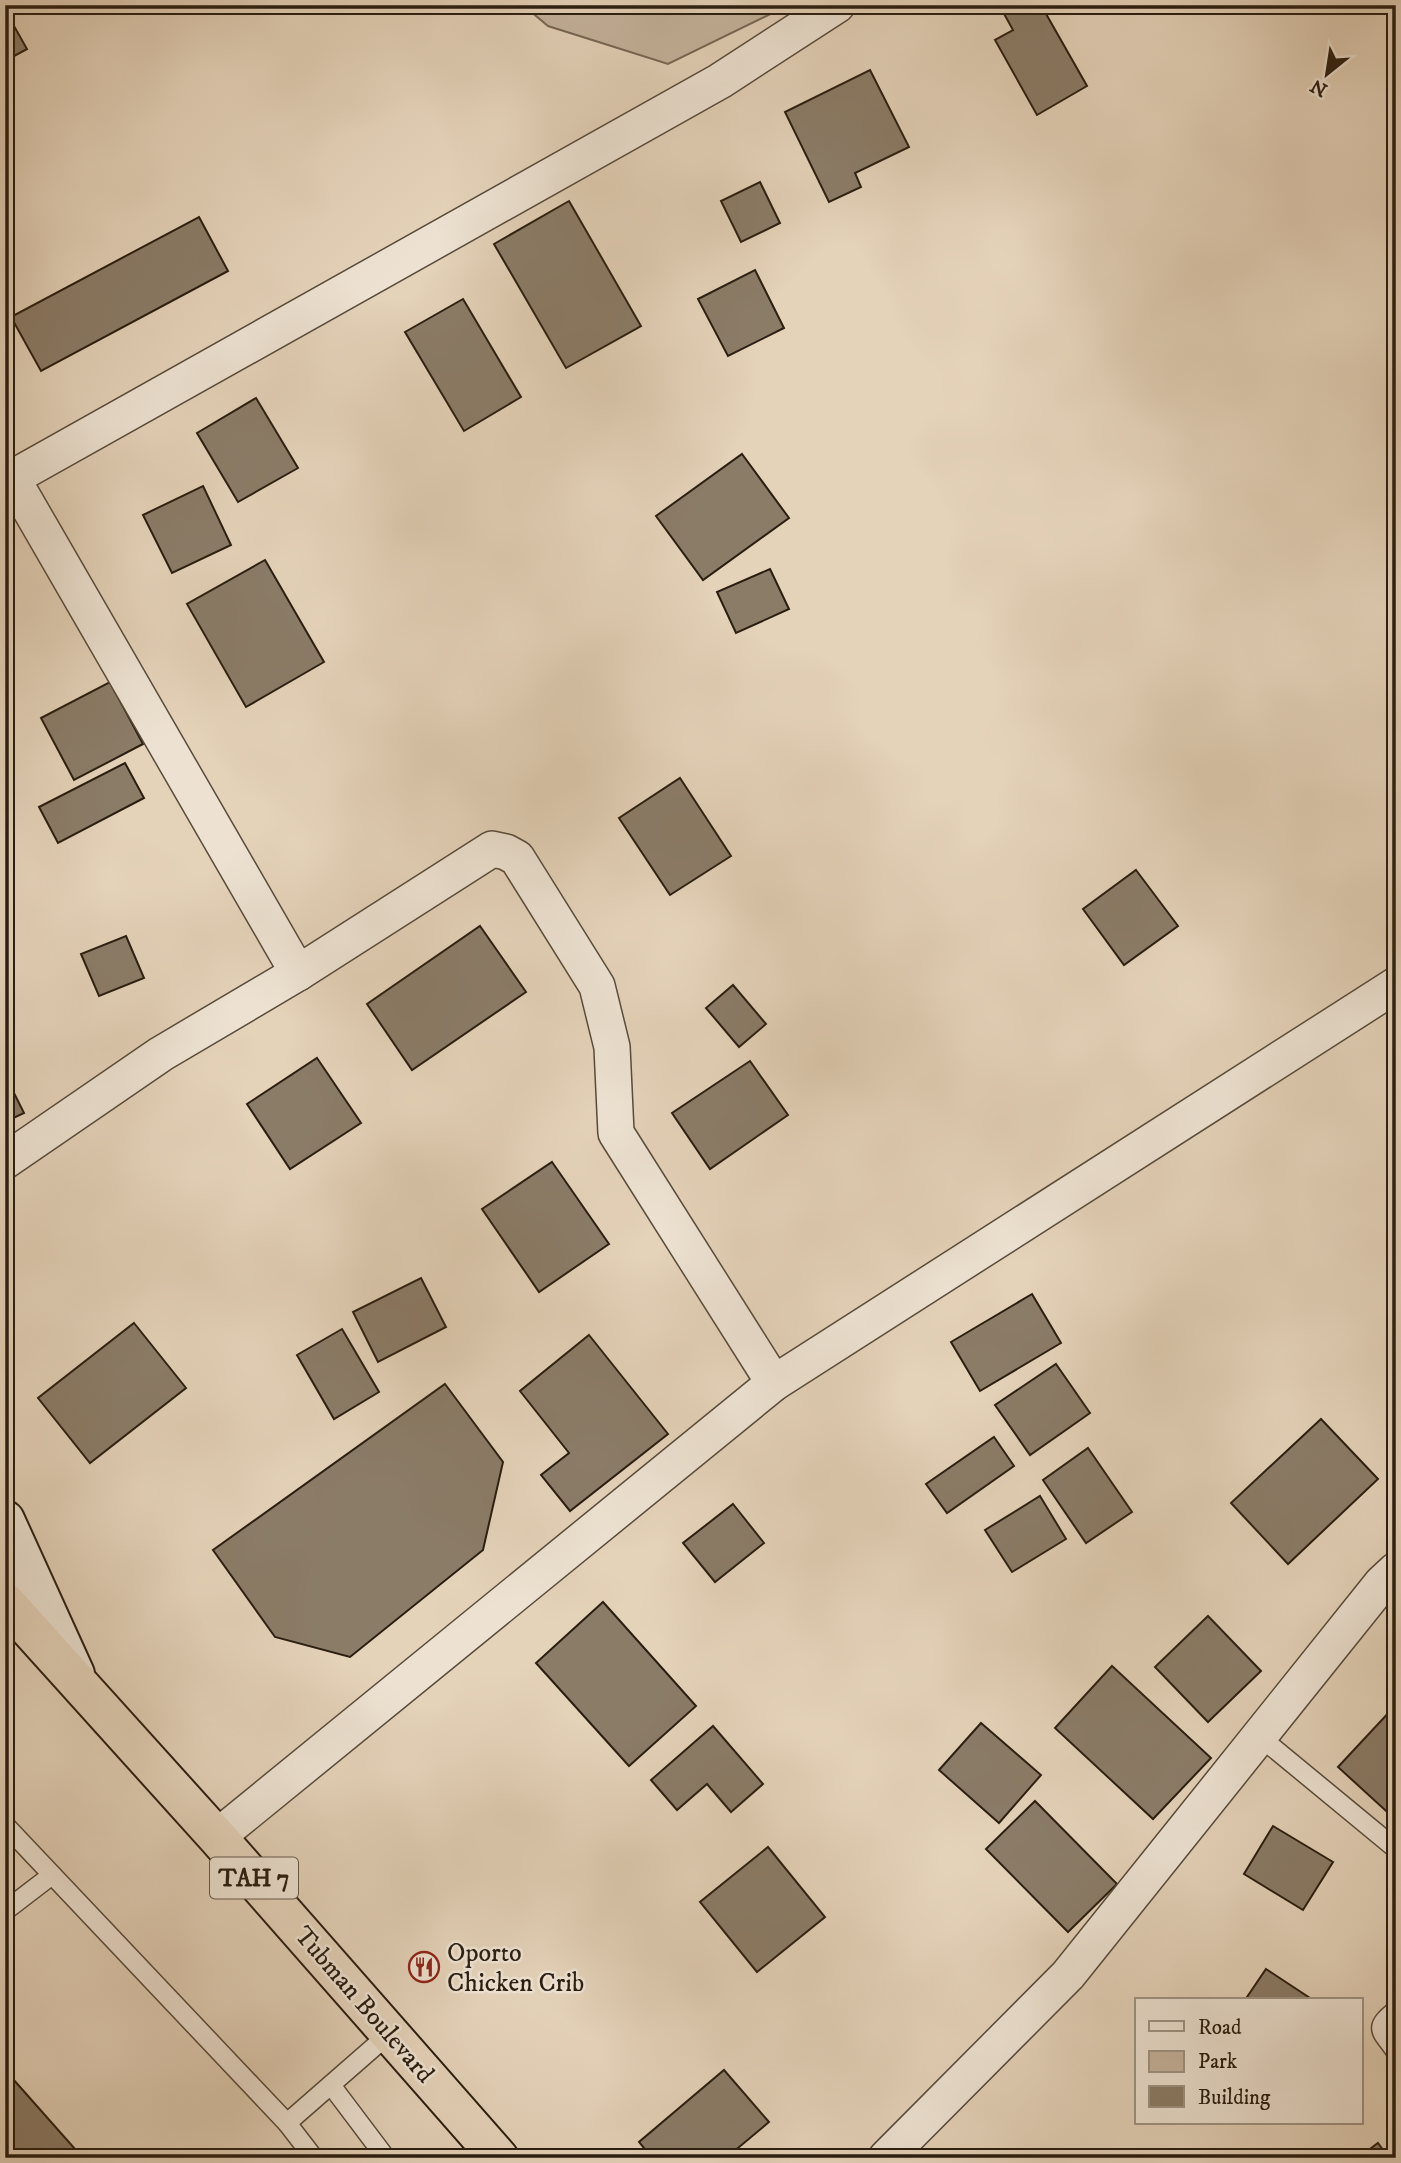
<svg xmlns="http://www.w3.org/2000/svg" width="1401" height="2163" font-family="'IM FELL DW Pica',serif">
	<rect width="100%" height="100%" fill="#e4d2b9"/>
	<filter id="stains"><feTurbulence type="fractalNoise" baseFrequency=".00286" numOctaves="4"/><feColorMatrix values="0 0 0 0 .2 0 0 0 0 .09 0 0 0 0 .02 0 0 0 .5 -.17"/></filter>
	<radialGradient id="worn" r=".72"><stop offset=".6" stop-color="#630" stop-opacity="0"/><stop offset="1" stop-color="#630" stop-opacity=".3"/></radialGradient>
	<path fill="#c4b39c" stroke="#776856" stroke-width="2" d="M 523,5 L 789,5 L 668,64 L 548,26 Z"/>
	<g fill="#8b7c68" stroke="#2a1e11" stroke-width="2">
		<path d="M 1010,5 L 1041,5 L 1087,86 L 1037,115 L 995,40 L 1013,30 L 1002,10 Z"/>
		<path d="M 5,10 L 27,49 L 5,61 Z"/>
		<path d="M 870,70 L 909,147 L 855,173 L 861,187 L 829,202 L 785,112 Z"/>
		<path d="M 760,182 L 780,223 L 741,242 L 721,201 Z"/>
		<path d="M 569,201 L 641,326 L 566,368 L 494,244 Z"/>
		<path d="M 199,217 L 228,271 L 41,371 L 11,317 Z"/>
		<path d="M 755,270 L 784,328 L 728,356 L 698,299 Z"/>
		<path d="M 463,299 L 521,397 L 464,431 L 405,332 Z"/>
		<path d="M 256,398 L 298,468 L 238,502 L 197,433 Z"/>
		<path d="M 742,454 L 789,518 L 703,580 L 656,516 Z"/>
		<path d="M 203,486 L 231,545 L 172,573 L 143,515 Z"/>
		<path d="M 265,560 L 324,662 L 246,707 L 187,604 Z"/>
		<path d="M 770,569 L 789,609 L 736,633 L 717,592 Z"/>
		<path d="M 110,682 L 143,744 L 74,780 L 41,718 Z"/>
		<path d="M 125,763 L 144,798 L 58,843 L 39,807 Z"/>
		<path d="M 680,778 L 731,856 L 670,895 L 619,818 Z"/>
		<path d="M 1136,870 L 1178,926 L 1124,965 L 1083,909 Z"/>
		<path d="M 480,926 L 526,992 L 412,1070 L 367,1004 Z"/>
		<path d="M 126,936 L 144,978 L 99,996 L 81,954 Z"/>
		<path d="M 733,985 L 766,1024 L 739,1047 L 706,1008 Z"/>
		<path d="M 317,1058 L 361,1123 L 290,1169 L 247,1104 Z"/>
		<path d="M 750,1061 L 788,1115 L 710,1169 L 672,1113 Z"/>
		<path d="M 5,1075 L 24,1113 L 5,1122 Z"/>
		<path d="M 552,1162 L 609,1244 L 539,1292 L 482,1209 Z"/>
		<path d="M 421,1278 L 446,1327 L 378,1362 L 353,1312 Z"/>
		<path d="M 1032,1294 L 1061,1343 L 980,1391 L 951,1342 Z"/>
		<path d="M 134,1323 L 186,1388 L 90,1463 L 38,1398 Z"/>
		<path d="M 342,1329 L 379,1392 L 334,1419 L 297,1355 Z"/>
		<path d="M 589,1335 L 668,1434 L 570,1511 L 541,1475 L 569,1453 L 520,1391 Z"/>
		<path d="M 1056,1364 L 1090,1413 L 1030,1455 L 995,1405 Z"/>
		<path d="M 445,1384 L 503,1462 L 483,1550 L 350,1657 L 275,1637 L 213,1550 Z"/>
		<path d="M 1321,1419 L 1378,1479 L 1288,1564 L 1231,1503 Z"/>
		<path d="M 994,1437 L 1014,1466 L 947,1513 L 926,1484 Z"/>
		<path d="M 1088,1448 L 1132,1512 L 1086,1543 L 1043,1480 Z"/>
		<path d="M 1040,1496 L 1066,1539 L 1012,1572 L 985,1530 Z"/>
		<path d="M 733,1504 L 764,1543 L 715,1582 L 683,1543 Z"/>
		<path d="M 603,1602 L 696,1706 L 629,1766 L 536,1663 Z"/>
		<path d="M 1208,1616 L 1261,1671 L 1208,1722 L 1155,1667 Z"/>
		<path d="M 1112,1666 L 1211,1758 L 1153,1819 L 1055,1728 Z"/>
		<path d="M 1393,1708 L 1396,1711 L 1396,1820 L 1338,1767 Z"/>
		<path d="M 981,1723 L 1041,1775 L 999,1823 L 939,1770 Z"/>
		<path d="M 713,1726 L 763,1784 L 731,1812 L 707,1784 L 677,1810 L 651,1780 Z"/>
		<path d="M 1035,1801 L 1117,1884 L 1068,1932 L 986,1849 Z"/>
		<path d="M 1273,1826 L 1333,1862 L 1303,1910 L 1244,1874 Z"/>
		<path d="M 768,1847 L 825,1917 L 757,1972 L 700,1902 Z"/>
		<path d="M 1266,1969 L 1313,2000 L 1245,2000 Z"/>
		<path d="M 5,2070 L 83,2158 L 5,2158 Z"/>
		<path d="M 724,2070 L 769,2122 L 726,2158 L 652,2158 L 639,2142 Z"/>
		<path d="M 1378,2143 L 1389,2158 L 1358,2158 Z"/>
	</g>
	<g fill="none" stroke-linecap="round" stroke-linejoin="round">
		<g stroke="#584b3b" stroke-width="21">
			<g id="lane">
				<path d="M 1259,1736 L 1396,1849"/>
				<path d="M 5,1825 L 287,2123 L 314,2158"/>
				<path d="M 5,1911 L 52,1875"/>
				<path d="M 1396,2010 C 1372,2029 1381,2030 1396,2052"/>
				<path d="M 331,2085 L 386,2158"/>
				<path d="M 287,2123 L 390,2033"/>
			</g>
		</g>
		<g stroke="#584b3b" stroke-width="38">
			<g id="street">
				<path d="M 12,478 L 298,973"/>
				<path d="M 5,482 L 720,81 L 837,5"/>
				<path d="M 5,1161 L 161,1054 L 298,973 L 492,849 L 506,852 L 517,858 L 597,986 L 612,1047 L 616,1133 L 774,1383"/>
				<path d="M 217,1837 L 774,1383 L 1396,985"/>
				<path d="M 886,2158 L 1068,1975 L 1382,1583 L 1396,1570"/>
			</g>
		</g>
		<g stroke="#2a1e11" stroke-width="42">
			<path id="secondary" d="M 5,1520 L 75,1674"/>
		</g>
		<g stroke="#2a1e11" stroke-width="42">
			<path id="highway" d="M 5,1602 L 217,1837 L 499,2158"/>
		</g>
		<use href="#lane" stroke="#ede2d2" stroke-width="18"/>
		<use href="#street" stroke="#ede2d2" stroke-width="35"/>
		<use href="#secondary" stroke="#ede2d2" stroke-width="38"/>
		<use href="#highway" stroke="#e4d2b9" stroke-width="38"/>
	</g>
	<defs>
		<g id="restaurant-ring" transform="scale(1.575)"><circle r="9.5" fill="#ede2d2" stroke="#8f2418" stroke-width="1.5"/><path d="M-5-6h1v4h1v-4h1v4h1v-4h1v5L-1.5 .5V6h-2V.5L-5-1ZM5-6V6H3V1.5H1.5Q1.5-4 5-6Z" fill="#8f2418"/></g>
	</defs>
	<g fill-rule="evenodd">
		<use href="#restaurant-ring" x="424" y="1967"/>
	</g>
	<g text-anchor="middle" stroke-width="5" stroke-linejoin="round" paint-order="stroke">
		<rect fill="#ede2d2" stroke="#64594b" stroke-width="2" x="210" y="1857.5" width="88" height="41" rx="5"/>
		<g font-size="24" font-weight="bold" fill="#2a1e11">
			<text x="254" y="1886">TAH 7</text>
		</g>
		<g font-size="26" fill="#2a1e11" stroke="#ede2d2" text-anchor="start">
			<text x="447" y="1961">Oporto<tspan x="447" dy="30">Chicken Crib</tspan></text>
		</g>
		<g font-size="26" fill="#2a1e11" stroke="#ede2d2">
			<text transform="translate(365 2004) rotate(49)" y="9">Tubman Boulevard</text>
		</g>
	</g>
	<rect width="1401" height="2163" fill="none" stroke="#e4d2b9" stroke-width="28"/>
	<rect x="7" y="7" width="1387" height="2149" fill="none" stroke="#2a1e11" stroke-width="3.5"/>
	<rect x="14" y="14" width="1373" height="2135" fill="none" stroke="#2a1e11" stroke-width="2"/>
	<rect x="1135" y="1998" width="228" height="126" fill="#ede2d2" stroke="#9f9485" stroke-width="2"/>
	<rect x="1149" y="2021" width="35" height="10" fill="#ede2d2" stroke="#9f9485" stroke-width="2"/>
	<text x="1198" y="2034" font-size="21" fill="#2a1e11">Road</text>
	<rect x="1149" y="2051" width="35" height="21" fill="#c4b39c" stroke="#9f9485" stroke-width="2"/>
	<text x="1198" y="2068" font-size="21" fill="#2a1e11">Park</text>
	<rect x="1149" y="2086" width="35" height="21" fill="#8b7c68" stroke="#9f9485" stroke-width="2"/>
	<text x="1198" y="2104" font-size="21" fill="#2a1e11">Building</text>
	<g transform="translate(1327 74) rotate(210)" stroke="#ede2d2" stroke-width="5" paint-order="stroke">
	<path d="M0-5L12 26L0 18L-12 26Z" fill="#2a1e11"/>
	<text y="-10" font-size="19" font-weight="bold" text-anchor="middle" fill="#2a1e11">N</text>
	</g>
	<rect width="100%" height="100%" filter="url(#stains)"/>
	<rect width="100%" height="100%" fill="url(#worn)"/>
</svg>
